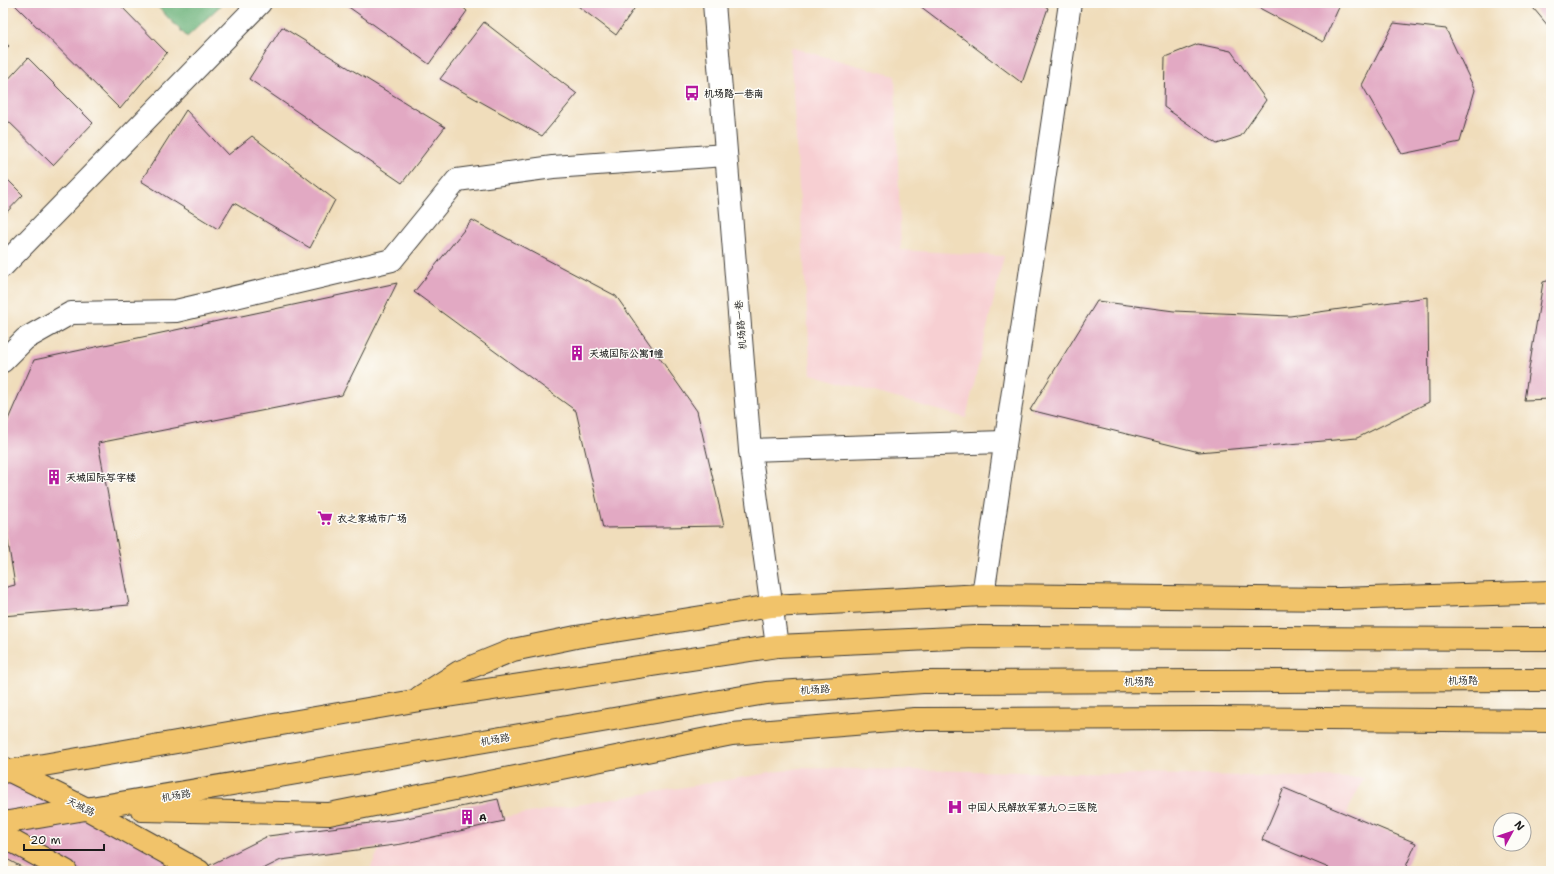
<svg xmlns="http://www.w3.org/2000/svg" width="1554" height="874" font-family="'Shantell Sans','LXGW WenKai TC',sans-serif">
	<rect width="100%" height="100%" fill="#fdfcf7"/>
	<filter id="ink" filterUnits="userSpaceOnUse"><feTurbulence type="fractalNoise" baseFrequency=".025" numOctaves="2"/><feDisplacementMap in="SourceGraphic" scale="8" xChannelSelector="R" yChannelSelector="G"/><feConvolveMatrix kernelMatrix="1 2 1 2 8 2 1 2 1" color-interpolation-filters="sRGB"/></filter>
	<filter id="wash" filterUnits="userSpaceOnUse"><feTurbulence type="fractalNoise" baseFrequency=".012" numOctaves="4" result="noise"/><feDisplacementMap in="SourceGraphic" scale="16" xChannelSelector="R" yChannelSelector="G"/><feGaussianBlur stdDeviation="0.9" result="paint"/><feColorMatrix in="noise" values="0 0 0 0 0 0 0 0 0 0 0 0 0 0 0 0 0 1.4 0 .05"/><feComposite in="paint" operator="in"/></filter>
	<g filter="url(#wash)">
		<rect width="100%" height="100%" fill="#f0ddbb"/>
		<g fill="#f7cfd2">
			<path d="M 790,47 L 895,76 L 901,250 L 1004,256 L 966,418 L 811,374 Z"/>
			<path d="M 799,768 L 1364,778 L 1318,871 L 369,871 L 385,837 Z"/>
		</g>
		<path fill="#69b178" stroke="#42664a" d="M 154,3 L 223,3 L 187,37 Z"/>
		<g id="blocks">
			<g fill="#e2a9c3">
				<path d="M 13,3 L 118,3 L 167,53 L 120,109 Z"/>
				<path d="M 343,3 L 458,3 L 467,11 L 429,64 Z"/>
				<path d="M 574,3 L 638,3 L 616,35 Z"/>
				<path d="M 916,3 L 1040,3 L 1048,8 L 1022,83 Z"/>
				<path d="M 1250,3 L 1341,3 L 1323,42 Z"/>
				<path d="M 1529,3 L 1551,3 L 1551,27 L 1549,27 Z"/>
				<path d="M 484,22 L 577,94 L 542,136 L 440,79 Z"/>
				<path d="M 1394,23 L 1446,29 L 1475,90 L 1460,142 L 1402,154 L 1362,85 Z"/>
				<path d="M 282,27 L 445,127 L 402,183 L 249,79 Z"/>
				<path d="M 3,40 L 9,46 L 3,52 Z"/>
				<path d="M 1198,44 L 1231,51 L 1266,100 L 1241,136 L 1217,144 L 1164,107 L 1165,57 Z"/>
				<path d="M 28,58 L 93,123 L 53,165 L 3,116 L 3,85 Z"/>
				<path d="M 186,110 L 228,155 L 252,136 L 335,200 L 310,248 L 234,203 L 218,229 L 141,181 Z"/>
				<path d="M 3,175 L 23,195 L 3,216 Z"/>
				<path d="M 472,220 L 616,296 L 697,411 L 724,526 L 603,528 L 576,411 L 414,292 Z"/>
				<path d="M 1551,280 L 1551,399 L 1524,400 L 1543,282 Z"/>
				<path d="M 397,283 L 342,395 L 98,443 L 129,605 L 3,616 L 3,588 L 15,585 L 3,511 L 3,431 L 34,360 Z"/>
				<path d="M 1428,297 L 1429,402 L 1357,438 L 1199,452 L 1030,410 L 1097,301 L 1174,311 L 1290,316 Z"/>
				<path d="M 3,760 L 202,869 L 268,836 L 402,819 L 498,799 L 504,821 L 402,844 L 281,860 L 259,871 L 29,871 L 3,857 Z"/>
				<path d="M 1284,788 L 1416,843 L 1404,871 L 1336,871 L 1262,840 Z"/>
			</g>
		</g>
	</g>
	<g filter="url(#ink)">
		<use href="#blocks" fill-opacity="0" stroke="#3c3934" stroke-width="1"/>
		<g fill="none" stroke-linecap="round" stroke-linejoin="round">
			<g stroke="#3c3934" stroke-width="24">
				<g id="minor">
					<path d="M 714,3 L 750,450 L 777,646"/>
					<path d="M 3,266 L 260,3"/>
					<path d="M 3,361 L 25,339 L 71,313 L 176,311 L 392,260 L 457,180 L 553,167 L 726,155"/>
					<path d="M 750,450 L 1004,442"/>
					<path d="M 983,595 L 1070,3"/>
				</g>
			</g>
			<g stroke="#3c3934" stroke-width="24">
				<g id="major">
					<path d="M 420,697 L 459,672 L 513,650 L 576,637 L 772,606 L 983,595 L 1340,599 L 1551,592"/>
					<path d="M 6,769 L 89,810 L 199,871"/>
					<path d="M 3,772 L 414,701 L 777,646 L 975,637 L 1551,639"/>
					<path d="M 142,810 L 329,814 L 732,734 L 915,719 L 1209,718 L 1551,721"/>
					<path d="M 3,823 L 766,693 L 923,682 L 1551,680"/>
					<path d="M 3,836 L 66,871"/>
				</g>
			</g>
			<use href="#minor" stroke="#fff" stroke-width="22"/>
			<use href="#major" stroke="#f1c36a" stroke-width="22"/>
		</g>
	</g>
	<defs>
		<g id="bus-bare" transform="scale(1.2)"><path d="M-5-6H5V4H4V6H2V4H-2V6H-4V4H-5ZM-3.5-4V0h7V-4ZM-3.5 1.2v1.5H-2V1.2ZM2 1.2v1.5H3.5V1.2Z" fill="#b5179e" stroke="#fdfcf7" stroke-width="2.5" paint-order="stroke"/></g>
		<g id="building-bare" transform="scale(1.2)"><path d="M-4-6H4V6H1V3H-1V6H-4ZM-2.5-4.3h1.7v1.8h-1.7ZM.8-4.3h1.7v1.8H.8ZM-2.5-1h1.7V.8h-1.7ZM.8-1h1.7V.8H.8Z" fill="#b5179e" stroke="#fdfcf7" stroke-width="2.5" paint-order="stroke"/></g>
		<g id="supermarket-bare" transform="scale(1.2)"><path d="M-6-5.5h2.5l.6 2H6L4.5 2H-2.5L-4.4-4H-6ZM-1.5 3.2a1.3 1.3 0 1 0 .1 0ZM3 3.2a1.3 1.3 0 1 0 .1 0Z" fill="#b5179e" stroke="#fdfcf7" stroke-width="2.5" paint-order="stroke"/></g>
		<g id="hospital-bare" transform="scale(1.2)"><path d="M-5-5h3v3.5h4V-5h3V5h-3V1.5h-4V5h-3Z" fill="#b5179e" stroke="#fdfcf7" stroke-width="2.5" paint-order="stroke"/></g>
	</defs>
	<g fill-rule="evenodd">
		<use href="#bus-bare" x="692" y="93"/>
		<use href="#building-bare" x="577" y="353"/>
		<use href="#building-bare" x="54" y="477"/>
		<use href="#supermarket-bare" x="325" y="518"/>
		<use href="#hospital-bare" x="955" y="807"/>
		<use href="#building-bare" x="467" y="817"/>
	</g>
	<g text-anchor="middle" stroke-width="3" stroke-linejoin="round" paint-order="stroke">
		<g font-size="10" font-weight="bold" fill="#1c1c1c" stroke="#fdfcf7" text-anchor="start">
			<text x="704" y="97">机场路一巷南</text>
			<text x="589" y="357">天城国际公寓1幢</text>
			<text x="66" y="481">天城国际写字楼</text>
			<text x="337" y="522">衣之家城市广场</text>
			<text x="967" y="811">中国人民解放军第九〇三医院</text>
			<text x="479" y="821">A</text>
		</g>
		<g font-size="10" fill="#1c1c1c" stroke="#fdfcf7">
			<text transform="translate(740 325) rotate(-95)" y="4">机场路一巷</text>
			<text x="1463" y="684">机场路</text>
			<text x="1139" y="685">机场路</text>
			<text transform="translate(815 689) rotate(-4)" y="4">机场路</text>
			<text transform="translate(495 739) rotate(-10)" y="4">机场路</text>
			<text transform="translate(176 795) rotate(-10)" y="4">机场路</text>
			<text transform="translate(81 806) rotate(27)" y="4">天城路</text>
		</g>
	</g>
	<rect width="1554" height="874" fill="none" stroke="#fdfcf7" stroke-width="16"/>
	<g transform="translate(1512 832) rotate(50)"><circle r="19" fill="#fdfcf7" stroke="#a3a29f"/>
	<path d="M0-3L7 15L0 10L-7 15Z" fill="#b5179e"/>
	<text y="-6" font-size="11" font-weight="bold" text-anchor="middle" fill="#1c1c1c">N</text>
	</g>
	<path d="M24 844v6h80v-6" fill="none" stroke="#1c1c1c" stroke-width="2"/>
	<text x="30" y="844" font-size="12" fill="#1c1c1c" stroke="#fdfcf7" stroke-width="3" paint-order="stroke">20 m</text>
</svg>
